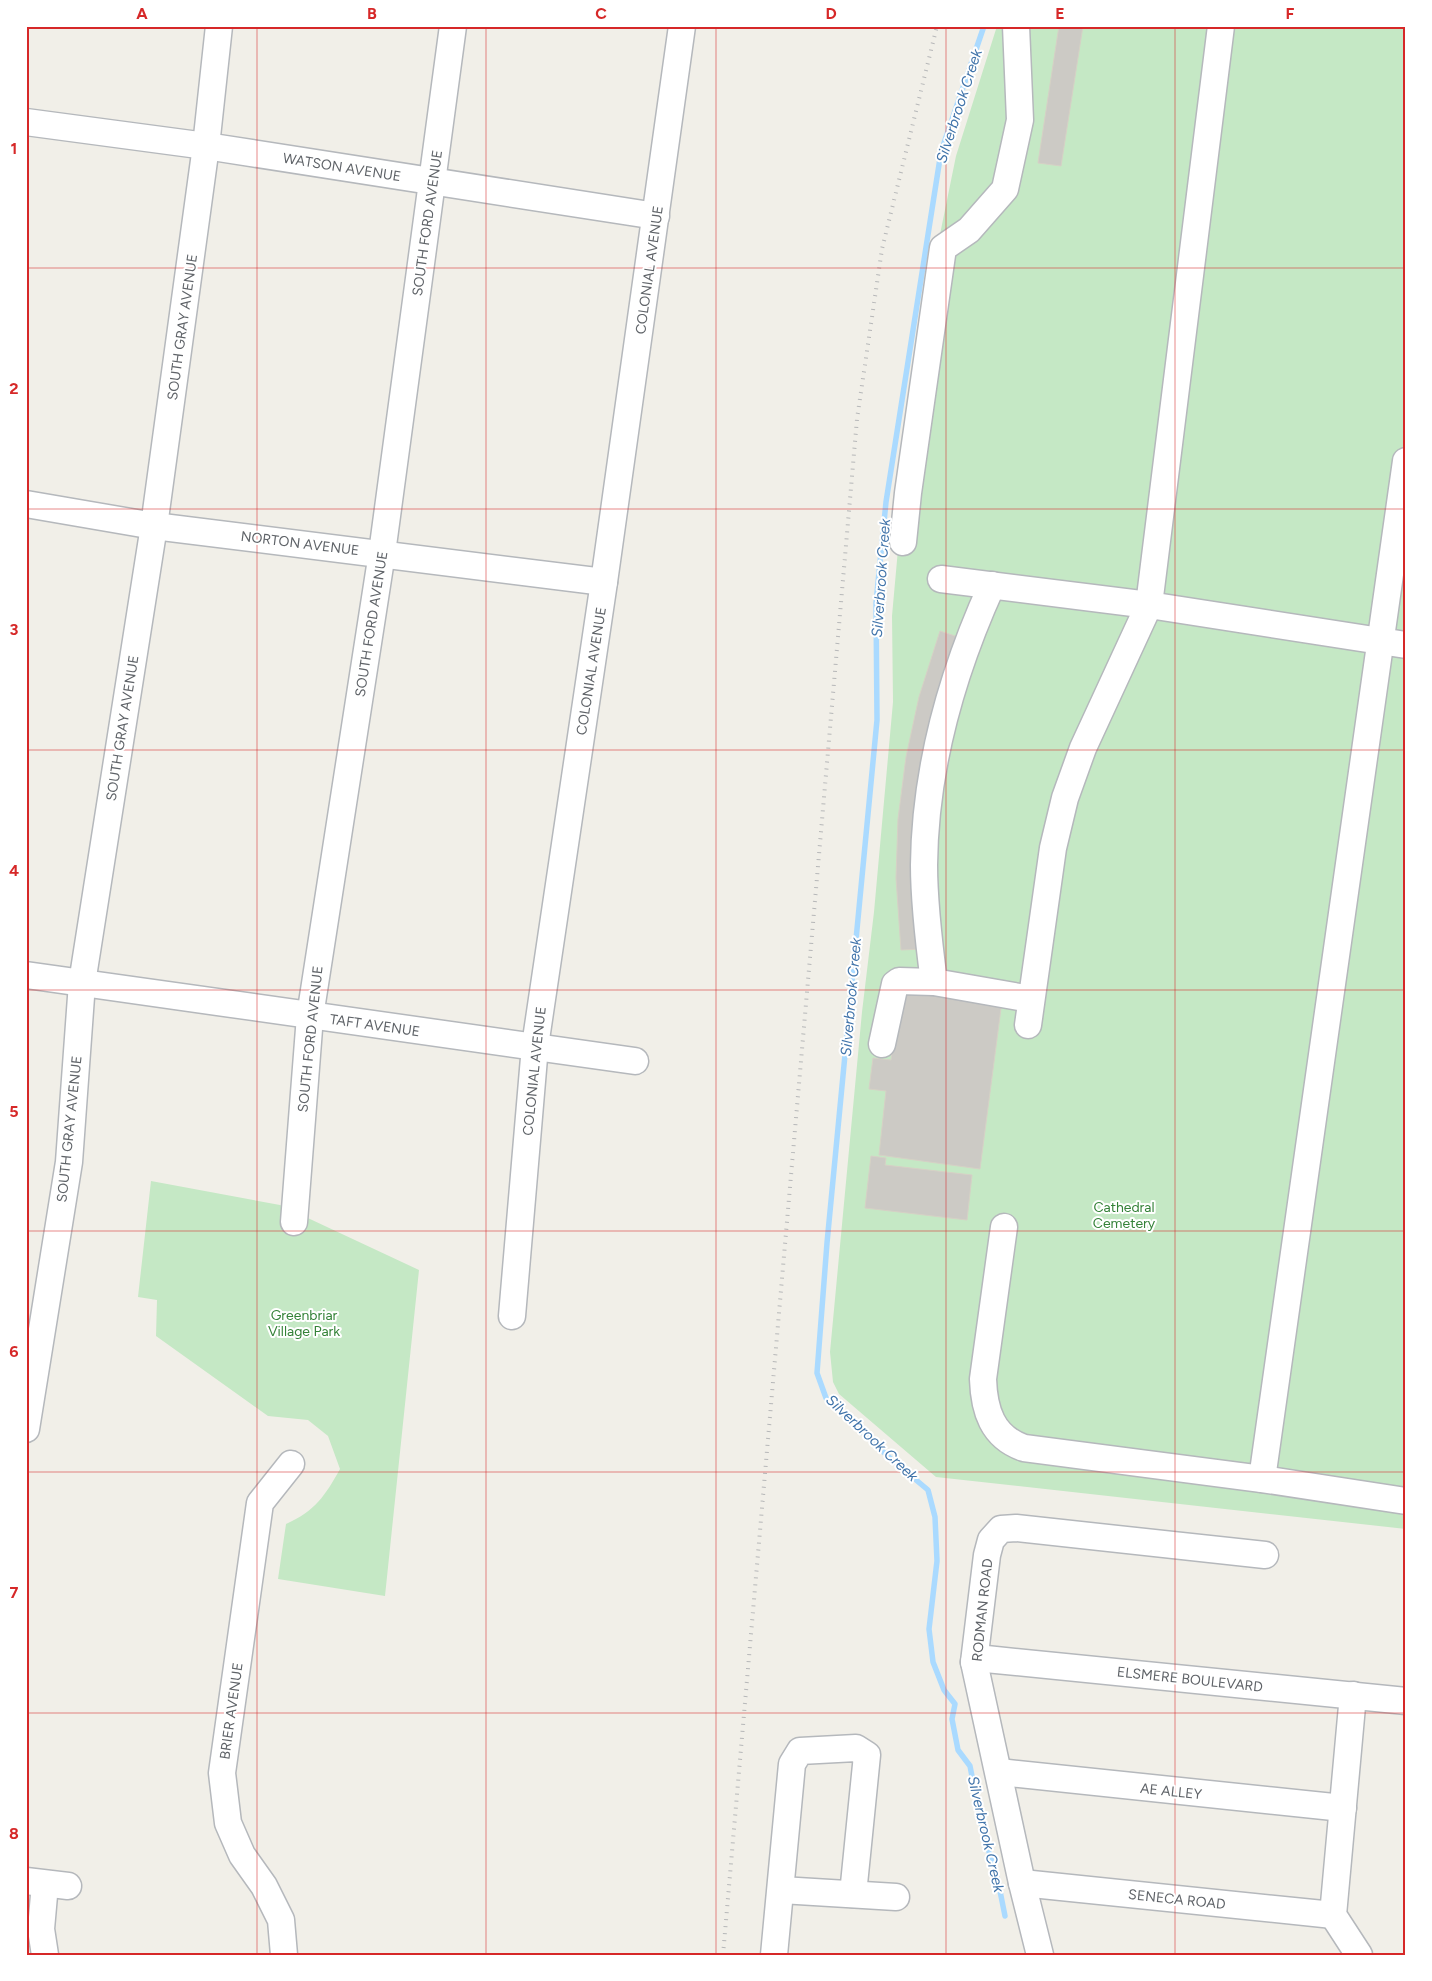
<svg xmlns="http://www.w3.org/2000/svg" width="1432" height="1981" font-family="Figtree,sans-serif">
	<rect width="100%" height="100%" fill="#f1efe8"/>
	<g fill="#c5e8c5">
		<path d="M 997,26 L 1406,26 L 1406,1529 L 936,1477 L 839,1394 L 833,1382 L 830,1352 L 862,1012 L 874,912 L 893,702 L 892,616 L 902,505 L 937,249 L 956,156 Z"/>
		<path d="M 151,1181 L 280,1205 L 419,1270 L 385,1596 L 278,1579 L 286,1524 C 315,1511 325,1496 340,1469 L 328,1436 L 308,1420 L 268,1416 L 156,1336 L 157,1300 L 138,1297 Z"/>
	</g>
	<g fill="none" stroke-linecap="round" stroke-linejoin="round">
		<path stroke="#aadaff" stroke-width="5.5" d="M 984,26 L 941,152 L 886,502 L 876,603 L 877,720 L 827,1243 L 817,1373 L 826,1398 L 891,1459 L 928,1490 L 935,1517 L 937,1561 L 929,1629 L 933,1662 L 944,1690 L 955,1704 L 952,1719 L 958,1750 L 970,1766 L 983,1832 L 998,1881 L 1005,1916"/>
	</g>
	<g fill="#cccac5" stroke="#d6d1c6">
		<path d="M 1059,26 L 1083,26 L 1061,166 L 1038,163 Z"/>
		<path d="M 940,631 L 961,638 L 923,949 L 901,950 L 896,878 L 898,819 L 906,757 L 919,697 Z"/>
		<path d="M 902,989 L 1002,1001 L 980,1169 L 879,1155 L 886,1091 L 869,1089 L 873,1058 L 891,1060 L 896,1007 Z"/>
		<path d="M 871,1156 L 886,1158 L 885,1165 L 972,1175 L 967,1220 L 865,1208 Z"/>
	</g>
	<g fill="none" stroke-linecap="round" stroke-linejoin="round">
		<g stroke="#b5b8bc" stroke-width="29">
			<g id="minor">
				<path d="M 26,122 L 206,146 L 656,216"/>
				<path d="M 26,504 L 154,526 L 604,582"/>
				<path d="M 903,542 L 908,493 L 943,248 L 969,230 L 1005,189 L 1020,120 L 1016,26"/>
				<path d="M 941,579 L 1149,605 L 1406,645"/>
				<path d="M 26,975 L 635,1061"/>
				<path d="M 934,982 C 929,944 924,904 924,865 C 925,767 952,673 992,585"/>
				<path d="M 1028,1025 L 1053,848 L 1065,798 L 1083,748 L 1149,605 L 1221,26"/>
				<path d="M 882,1044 L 895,984 L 899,981 L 934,982 L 1031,999"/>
				<path d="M 294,1222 L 310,1016 L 382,553 L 453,26"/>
				<path d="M 1004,1227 L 983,1379 C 984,1410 992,1437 1024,1448 L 1262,1479 L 1406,1501"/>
				<path d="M 512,1316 L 535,1046 L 604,582 L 682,26"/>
				<path d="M 26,1429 L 69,1162 L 82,983 L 154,526 L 206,146 L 219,26"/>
				<path d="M 1262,1479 L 1406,461"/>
				<path d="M 974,1662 L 986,1659 L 1406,1701"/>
				<path d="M 1353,1695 L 1333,1915 L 1359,1955"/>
				<path d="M 999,1772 L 1343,1808"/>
				<path d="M 26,1881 L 68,1886"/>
				<path d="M 1022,1883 L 1333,1915"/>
				<path d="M 781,1890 L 896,1897"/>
				<path d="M 45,1955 L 41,1929 L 45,1884"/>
				<path d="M 284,1955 L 281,1920 L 264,1886 L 242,1855 L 228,1823 L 222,1773 L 260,1503 L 291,1464"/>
				<path d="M 774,1955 L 792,1764 L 800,1751 L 856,1748 L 867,1755 L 853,1894"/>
				<path d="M 1040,1955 L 1022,1883 L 974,1662 L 987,1555 L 991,1540 L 1001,1529 L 1016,1528 L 1265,1555"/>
			</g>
		</g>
		<use href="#minor" stroke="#fff" stroke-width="26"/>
		<path stroke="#b6b7b8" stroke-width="4" stroke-dasharray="1 6" stroke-linecap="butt" d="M 723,1955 L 857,419 L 882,249 L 937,26"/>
	</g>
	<path fill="none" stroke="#d62828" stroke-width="1" stroke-opacity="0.55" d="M 257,26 L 257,1955M 486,26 L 486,1955M 716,26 L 716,1955M 946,26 L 946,1955M 1175,26 L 1175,1955M 26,268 L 1406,268M 26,509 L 1406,509M 26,750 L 1406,750M 26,990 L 1406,990M 26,1231 L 1406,1231M 26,1472 L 1406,1472M 26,1713 L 1406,1713"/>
	<g text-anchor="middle" stroke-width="4" stroke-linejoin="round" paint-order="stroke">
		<g font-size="14" fill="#5f6368" stroke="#fff">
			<text transform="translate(342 167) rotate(9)" y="5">WATSON AVENUE</text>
			<text transform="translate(427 223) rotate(-82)" y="5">SOUTH FORD AVENUE</text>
			<text transform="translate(649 270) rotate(-82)" y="5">COLONIAL AVENUE</text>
			<text transform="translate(182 327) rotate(-82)" y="5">SOUTH GRAY AVENUE</text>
			<text transform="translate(300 543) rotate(7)" y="5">NORTON AVENUE</text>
			<text transform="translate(371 624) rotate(-81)" y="5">SOUTH FORD AVENUE</text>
			<text transform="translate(591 671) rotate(-81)" y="5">COLONIAL AVENUE</text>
			<text transform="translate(122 728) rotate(-81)" y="5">SOUTH GRAY AVENUE</text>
			<text transform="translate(375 1025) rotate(8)" y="5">TAFT AVENUE</text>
			<text transform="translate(310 1039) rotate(-84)" y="5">SOUTH FORD AVENUE</text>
			<text transform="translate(534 1071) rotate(-84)" y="5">COLONIAL AVENUE</text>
			<text transform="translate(69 1129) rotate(-84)" y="5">SOUTH GRAY AVENUE</text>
			<text transform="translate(982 1610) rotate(-84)" y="5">RODMAN ROAD</text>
			<text transform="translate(1190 1679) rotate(6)" y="5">ELSMERE BOULEVARD</text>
			<text transform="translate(231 1711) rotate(-82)" y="5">BRIER AVENUE</text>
			<text transform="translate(1171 1791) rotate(6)" y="5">AE ALLEY</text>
			<text transform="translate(1177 1899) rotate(6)" y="5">SENECA ROAD</text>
		</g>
		<g font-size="14" fill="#348238" stroke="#fff">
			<text x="1124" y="1212">Cathedral<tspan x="1124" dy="16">Cemetery</tspan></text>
			<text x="304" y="1320">Greenbriar<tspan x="304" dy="16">Village Park</tspan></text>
		</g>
		<g font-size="15" font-style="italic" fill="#4174aa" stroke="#fff">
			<text transform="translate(959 106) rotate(-72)" y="5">Silverbrook Creek</text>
			<text transform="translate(881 578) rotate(-86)" y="5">Silverbrook Creek</text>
			<text transform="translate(851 997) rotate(-85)" y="5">Silverbrook Creek</text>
			<text transform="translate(872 1438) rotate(43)" y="5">Silverbrook Creek</text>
			<text transform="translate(986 1834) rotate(77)" y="5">Silverbrook Creek</text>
		</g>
	</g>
	<rect width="1432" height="1981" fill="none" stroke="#ffffff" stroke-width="55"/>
	<rect x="28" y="28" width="1376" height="1926" fill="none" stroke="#d62828" stroke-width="2"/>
	<g font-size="16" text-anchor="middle" font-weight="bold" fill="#d62828">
		<text x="142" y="19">A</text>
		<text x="372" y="19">B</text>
		<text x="601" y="19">C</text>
		<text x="831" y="19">D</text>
		<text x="1060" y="19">E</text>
		<text x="1290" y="19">F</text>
		<text x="14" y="154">1</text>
		<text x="14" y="394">2</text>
		<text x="14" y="635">3</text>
		<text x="14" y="876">4</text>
		<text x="14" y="1117">5</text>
		<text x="14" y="1357">6</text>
		<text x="14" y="1598">7</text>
		<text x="14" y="1839">8</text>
	</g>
</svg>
